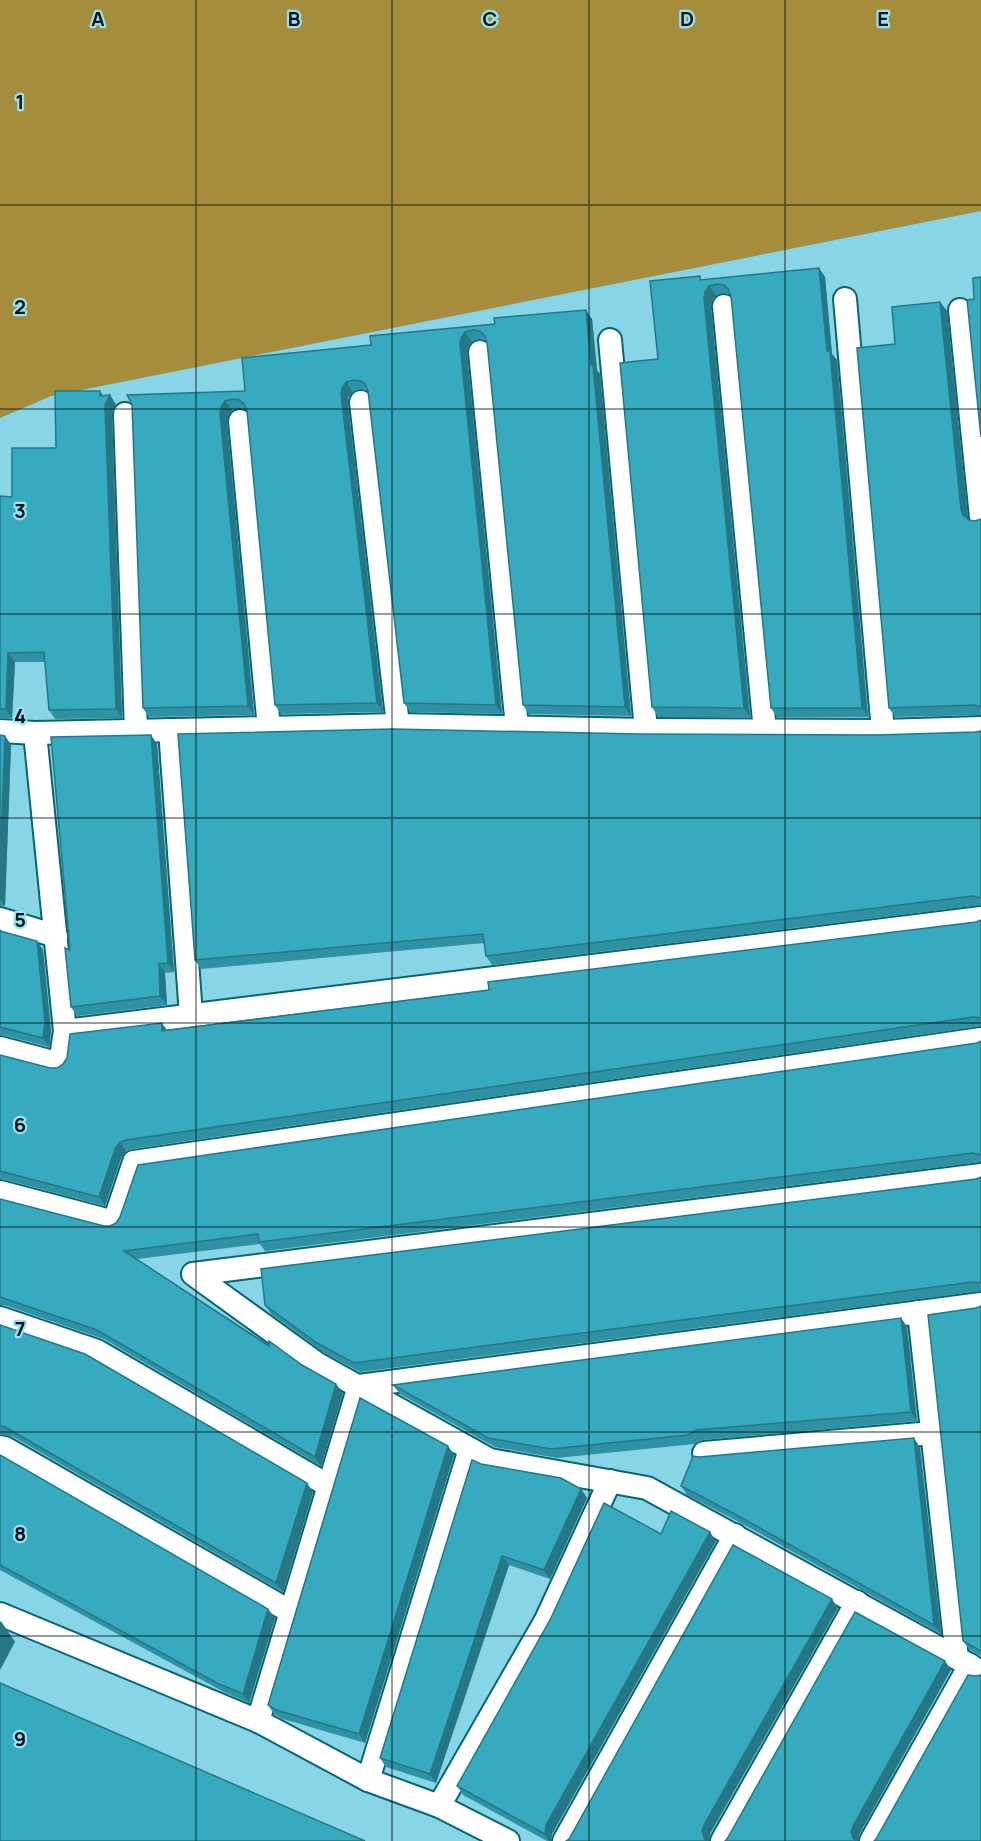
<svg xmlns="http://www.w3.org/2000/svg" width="981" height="1841" font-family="Manrope,sans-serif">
	<rect width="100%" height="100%" fill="#87d5e6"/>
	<path fill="#a58d3c" d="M 0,0 L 981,0 L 981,211 L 51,396 L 0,418 Z"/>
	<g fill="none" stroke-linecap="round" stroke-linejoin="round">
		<g stroke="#056675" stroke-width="26">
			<g id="lane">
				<path d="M 845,299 L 883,731"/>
				<path d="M 724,306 L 765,731"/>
				<path d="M 960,310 L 981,517"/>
				<path d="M 610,340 L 646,730"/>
				<path d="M 480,352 L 517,727"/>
				<path d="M 361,402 L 398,725"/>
				<path d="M 125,414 L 136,731"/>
				<path d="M 240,421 L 269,728"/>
				<path d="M 170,730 L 191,1015"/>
				<path d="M 0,731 L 35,733"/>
				<path d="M 0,919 L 56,936"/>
				<path d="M 65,1031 L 35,733 L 398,725 L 646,730 L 883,731 L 981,728"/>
				<path d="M 0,1048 L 60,1064 L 65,1031 L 981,918"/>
				<path d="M 0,1192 L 114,1222 L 134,1162 L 981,1039"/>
				<path d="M 919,1312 L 957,1658 L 981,1672"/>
				<path d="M 0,1318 L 97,1351 L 329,1486"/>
				<path d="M 0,1447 L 5,1448 L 291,1612"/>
				<path d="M 704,1453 L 932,1433"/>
				<path d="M 0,1614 L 258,1721 L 359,1386 L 981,1304"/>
				<path d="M 957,1658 L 647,1488 L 490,1460 L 316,1363 L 193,1274 L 981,1175"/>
				<path d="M 258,1721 L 368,1780 L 439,1806 L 508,1841"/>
				<path d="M 368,1780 L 470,1449"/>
				<path d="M 439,1806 L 546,1620 L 610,1481"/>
				<path d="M 564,1841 L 735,1535"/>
				<path d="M 722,1841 L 857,1602"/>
				<path d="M 871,1841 L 970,1665"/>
			</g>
		</g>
		<use href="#lane" stroke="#fff" stroke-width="22"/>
	</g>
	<g fill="#2e92a4">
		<path d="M 819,268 L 825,277 L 832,354 L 837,360 L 868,717 L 777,717 L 771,708 L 731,296 L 730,294 L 723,293 L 716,295 L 712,301 L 711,307 L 750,717 L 658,717 L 652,707 L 703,280 Z"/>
		<path d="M 940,302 L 947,311 L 968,518 L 969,520 L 975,521 L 981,519 L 981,715 L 895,717 L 889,708 L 895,344 Z"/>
		<path d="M 592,319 L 597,370 L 600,374 L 631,716 L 529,714 L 523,705 L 487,342 L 486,340 L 479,339 L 472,341 L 468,347 L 467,353 L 502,714 L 410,712 L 404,703 L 368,391 L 367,390 L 360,389 L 353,392 L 348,397 L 348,404 L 383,712 L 281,714 L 275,705 L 247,411 L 246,409 L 239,408 L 232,410 L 228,416 L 227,422 L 254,715 L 149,717 L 143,708 L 132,404 L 245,391 L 371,345 L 370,336 Z"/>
		<path d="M 110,395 L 116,405 L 112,414 L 122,718 L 55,719 L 49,710 L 45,662 L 15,662 L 12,718 L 0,719 L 0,496 L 12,497 L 103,396 Z"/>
		<path d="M 981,731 L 981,905 L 492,965 L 486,956 L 484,943 L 201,969 L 195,960 L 639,734 L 877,735 L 975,732 Z"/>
		<path d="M 0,735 L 5,736 L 11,745 L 5,906 L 0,906 Z"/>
		<path d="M 157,744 L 174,972 L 165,973 L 167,1005 L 77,1016 L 71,1007 L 70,950 Z"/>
		<path d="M 981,920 L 981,1026 L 132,1149 L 126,1151 L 121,1158 L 105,1206 L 3,1179 L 0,1179 L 0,1055 L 50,1068 L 57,1068 L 162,1023 L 167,1031 L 489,990 L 976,922 Z"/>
		<path d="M 0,929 L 3,932 L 37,941 L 43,950 L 51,1031 L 49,1047 L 3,1035 L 0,1035 Z"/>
		<path d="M 981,1041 L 981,1162 L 265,1251 L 260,1244 L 137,1259 L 343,1393 L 321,1466 L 104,1339 L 4,1305 L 0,1305 L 0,1199 L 104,1226 L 110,1226 L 977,1043 Z"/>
		<path d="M 981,1177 L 981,1291 L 360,1372 L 323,1352 L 271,1314 L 265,1305 L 976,1179 Z"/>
		<path d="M 981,1306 L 981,1656 L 970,1650 L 963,1641 L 976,1308 Z"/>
		<path d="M 901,1318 L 907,1327 L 917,1421 L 703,1440 L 694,1444 L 557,1458 L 495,1447 L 400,1394 L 393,1385 Z"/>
		<path d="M 0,1325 L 313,1492 L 283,1592 L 12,1436 L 0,1435 Z"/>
		<path d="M 914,1438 L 920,1448 L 941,1634 L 741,1523 L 687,1495 L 681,1486 L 699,1457 Z"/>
		<path d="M 448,1446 L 454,1455 L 365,1743 L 283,1719 L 274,1714 L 268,1705 Z"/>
		<path d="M 0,1455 L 268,1609 L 275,1618 L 249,1703 L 224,1692 L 0,1570 Z"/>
		<path d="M 481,1464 L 581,1489 L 587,1498 L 550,1579 L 509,1565 L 436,1783 L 386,1767 L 380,1758 Z"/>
		<path d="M 716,1541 L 552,1834 L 551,1841 L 547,1841 L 463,1795 L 457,1786 Z"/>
	</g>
	<g fill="#267786">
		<path d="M 819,268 L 825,277 L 832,354 L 837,360 L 868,717 L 862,708 Z"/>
		<path d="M 709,286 L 716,295 L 712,301 L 711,307 L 750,717 L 744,708 L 704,298 L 705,292 Z"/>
		<path d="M 940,302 L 947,311 L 968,518 L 970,524 L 963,515 L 961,509 Z"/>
		<path d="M 586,310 L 592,319 L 597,370 L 600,374 L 631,716 L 625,707 L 591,365 Z"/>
		<path d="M 465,332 L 472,341 L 468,347 L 467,353 L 502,714 L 496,705 L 460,344 L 461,338 Z"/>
		<path d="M 346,382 L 353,392 L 348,397 L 348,404 L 383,712 L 377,703 L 341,394 L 342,388 Z"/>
		<path d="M 100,391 L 106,400 L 110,395 L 116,405 L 112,414 L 122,718 L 116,709 Z"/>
		<path d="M 225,401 L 232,410 L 228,416 L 227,422 L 254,715 L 248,706 L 220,413 L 221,407 Z"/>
		<path d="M 8,653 L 15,662 L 12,718 L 6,709 Z"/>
		<path d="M 151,735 L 157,744 L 174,972 L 168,963 Z"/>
		<path d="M 5,736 L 11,745 L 5,906 L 0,899 L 0,866 Z"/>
		<path d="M 37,941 L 43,950 L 51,1031 L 49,1047 L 43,1038 Z"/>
		<path d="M 159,964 L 165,973 L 167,1005 L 160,996 Z"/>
		<path d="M 162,1023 L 168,1032 L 162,1031 Z"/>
		<path d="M 120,1142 L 126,1151 L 121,1158 L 105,1206 L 99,1197 L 115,1149 Z"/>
		<path d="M 901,1318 L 907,1327 L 917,1421 L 911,1412 Z"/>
		<path d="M 336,1384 L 343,1393 L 321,1466 L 315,1457 Z"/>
		<path d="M 914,1438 L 920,1448 L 941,1634 L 934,1625 Z"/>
		<path d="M 448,1446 L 454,1455 L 365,1743 L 359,1734 Z"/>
		<path d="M 307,1483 L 313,1492 L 283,1592 L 276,1583 Z"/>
		<path d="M 581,1489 L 587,1498 L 550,1579 L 544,1570 Z"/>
		<path d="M 710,1532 L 716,1541 L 552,1834 L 551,1841 L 549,1841 L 545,1834 L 546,1825 Z"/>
		<path d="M 502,1556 L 509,1565 L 436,1783 L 430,1774 Z"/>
		<path d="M 832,1599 L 838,1608 L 710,1834 L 709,1841 L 706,1841 L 704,1838 L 702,1831 L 704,1825 Z"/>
		<path d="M 268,1609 L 275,1618 L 249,1703 L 243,1694 Z"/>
		<path d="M 1,1621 L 15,1642 L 0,1670 L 0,1622 Z"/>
		<path d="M 945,1661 L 951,1670 L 859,1835 L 858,1841 L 855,1841 L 853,1838 L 851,1832 L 853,1826 Z"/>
	</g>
	<g fill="#36aabf" stroke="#267786" stroke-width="1.5">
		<path d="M 819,268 L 827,351 L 830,351 L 862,708 L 771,708 L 731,296 L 728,289 L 724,285 L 717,284 L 709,286 L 705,292 L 704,298 L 744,708 L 652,707 L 620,363 L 658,359 L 650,281 L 700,276 L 700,280 Z"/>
		<path d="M 981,277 L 981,437 L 967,300 L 974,299 L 973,278 Z"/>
		<path d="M 940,302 L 961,509 L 963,515 L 969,520 L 975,521 L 981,519 L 981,707 L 974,705 L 889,708 L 857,348 L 895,344 L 892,307 Z"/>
		<path d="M 586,310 L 591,365 L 593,365 L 625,707 L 523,705 L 487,342 L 484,335 L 480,331 L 473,330 L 465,332 L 461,338 L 460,344 L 496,705 L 404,703 L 368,391 L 365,384 L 361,381 L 354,380 L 346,382 L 342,388 L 341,394 L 377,703 L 275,705 L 247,411 L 244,404 L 240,400 L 233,399 L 225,401 L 221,407 L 220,413 L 248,706 L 143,708 L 132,404 L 127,395 L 245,391 L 242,358 L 371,345 L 370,336 L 495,324 L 494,318 Z"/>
		<path d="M 55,391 L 100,391 L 100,396 L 110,395 L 105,405 L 116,709 L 49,710 L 44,652 L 8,653 L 6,709 L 0,709 L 0,496 L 12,497 L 12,448 L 56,448 Z"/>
		<path d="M 392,729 L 639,734 L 877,735 L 975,732 L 981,731 L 981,898 L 973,896 L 486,956 L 483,934 L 195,960 L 178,734 Z"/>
		<path d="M 0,735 L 5,736 L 0,866 Z"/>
		<path d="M 151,735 L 168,963 L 159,964 L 160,996 L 71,1007 L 65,948 L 70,950 L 51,737 Z"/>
		<path d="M 981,920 L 981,1018 L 973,1017 L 126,1140 L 120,1142 L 115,1149 L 99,1197 L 0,1171 L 0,1055 L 50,1068 L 57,1068 L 63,1064 L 67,1058 L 70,1034 L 162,1023 L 162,1031 L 489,990 L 488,982 L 976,922 Z"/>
		<path d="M 0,931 L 37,941 L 45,1022 L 43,1038 L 0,1027 Z"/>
		<path d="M 981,1041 L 981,1155 L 973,1153 L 259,1242 L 258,1234 L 124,1251 L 269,1346 L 269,1341 L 302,1365 L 336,1384 L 315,1457 L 97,1330 L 0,1297 L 0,1199 L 104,1226 L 110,1226 L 116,1223 L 120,1217 L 138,1165 L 977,1043 Z"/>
		<path d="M 981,1177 L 981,1283 L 973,1282 L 354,1363 L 317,1343 L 265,1305 L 261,1269 L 976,1179 Z"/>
		<path d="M 981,1306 L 981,1651 L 963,1641 L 928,1315 L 976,1308 Z"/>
		<path d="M 901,1318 L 911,1412 L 696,1430 L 688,1435 L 551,1449 L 488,1438 L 393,1385 Z"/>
		<path d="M 0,1325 L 85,1354 L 307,1483 L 276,1583 L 5,1427 L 0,1426 Z"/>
		<path d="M 360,1398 L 448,1446 L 359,1734 L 276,1710 L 268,1705 Z"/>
		<path d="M 914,1438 L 934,1625 L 735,1514 L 681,1486 L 693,1456 L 699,1457 Z"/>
		<path d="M 0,1455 L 268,1609 L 243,1694 L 217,1683 L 0,1565 Z"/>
		<path d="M 472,1460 L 481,1464 L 561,1478 L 581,1489 L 544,1570 L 502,1556 L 430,1774 L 380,1758 Z"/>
		<path d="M 604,1503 L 661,1534 L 671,1511 L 710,1532 L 546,1825 L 545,1834 L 457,1786 L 551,1618 Z"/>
		<path d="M 733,1545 L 832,1599 L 704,1825 L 702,1831 L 704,1838 L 706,1841 L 566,1841 L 569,1839 Z"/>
		<path d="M 855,1612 L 945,1661 L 853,1826 L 851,1832 L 853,1838 L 856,1841 L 725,1841 L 727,1839 Z"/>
		<path d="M 968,1675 L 975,1676 L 981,1675 L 981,1841 L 874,1841 L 876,1839 Z"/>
		<path d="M 0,1683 L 365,1841 L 0,1841 Z"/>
	</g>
	<path fill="none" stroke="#000f13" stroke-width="1.5" stroke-opacity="0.55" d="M 196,0 L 196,1841M 392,0 L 392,1841M 589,0 L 589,1841M 785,0 L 785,1841M 0,205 L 981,205M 0,409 L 981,409M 0,614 L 981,614M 0,818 L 981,818M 0,1023 L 981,1023M 0,1227 L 981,1227M 0,1432 L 981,1432M 0,1636 L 981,1636"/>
	<g font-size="20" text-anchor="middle" font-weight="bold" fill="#000f13" stroke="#94e3f3" stroke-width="4.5" stroke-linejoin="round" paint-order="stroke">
		<text x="98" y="26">A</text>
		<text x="294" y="26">B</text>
		<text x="490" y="26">C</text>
		<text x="687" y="26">D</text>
		<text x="883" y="26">E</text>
		<text x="20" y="109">1</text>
		<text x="20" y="314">2</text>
		<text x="20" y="518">3</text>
		<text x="20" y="723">4</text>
		<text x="20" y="927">5</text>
		<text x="20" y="1132">6</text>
		<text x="20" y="1336">7</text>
		<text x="20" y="1541">8</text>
		<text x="20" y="1746">9</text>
	</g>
</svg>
